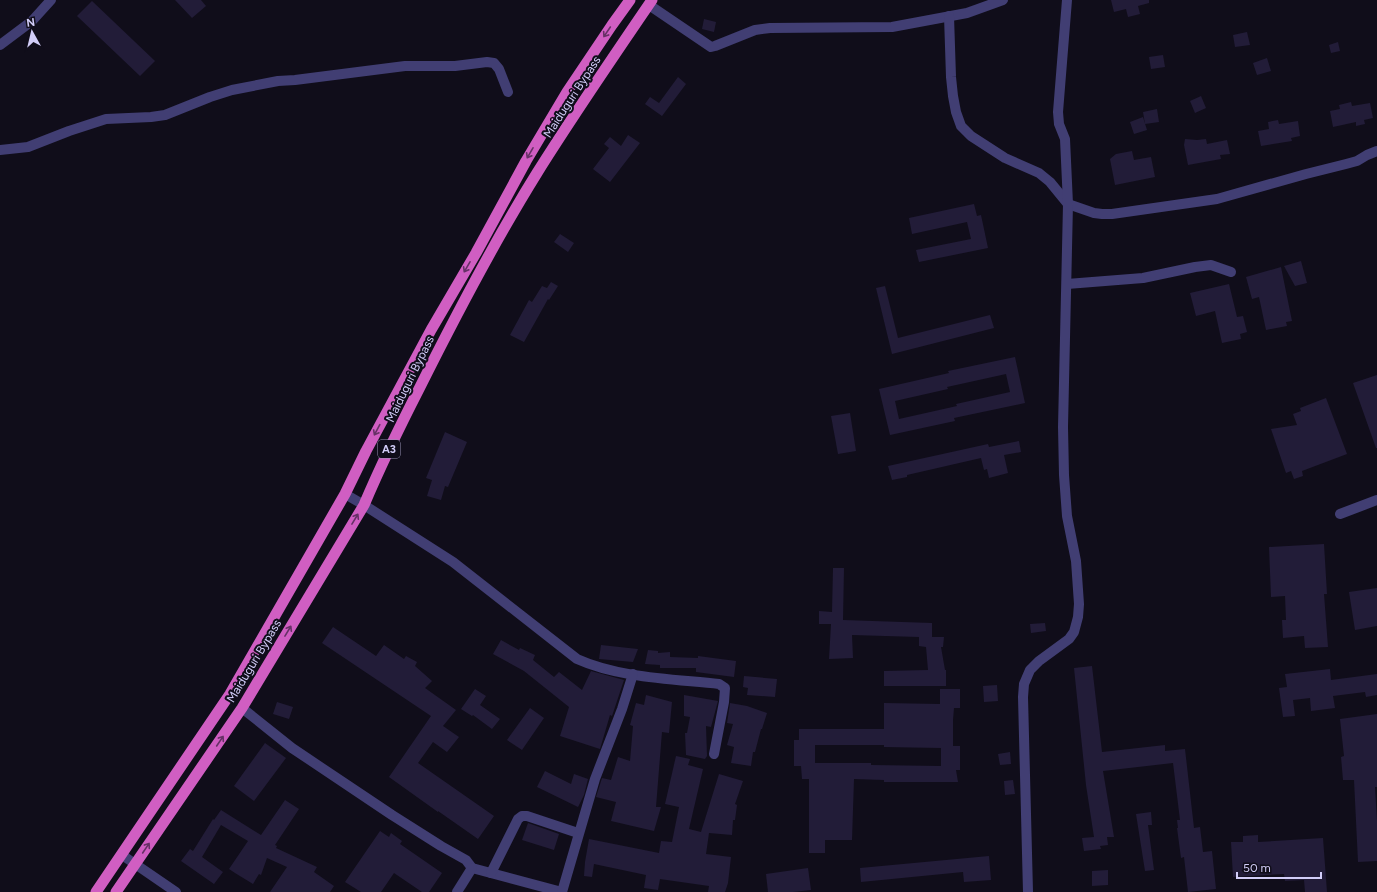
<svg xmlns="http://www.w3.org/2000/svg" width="1377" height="892" font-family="Figtree,sans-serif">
	<rect width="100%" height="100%" fill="#100d1a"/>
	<g fill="#221c38" fill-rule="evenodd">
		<path d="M 175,0 L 201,0 L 206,6 L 192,18 Z"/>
		<path d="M 1111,0 L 1149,0 L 1149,3 L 1138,6 L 1140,14 L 1128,17 L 1126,9 L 1114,12 Z"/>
		<path d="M 92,1 L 155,61 L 140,76 L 77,16 Z"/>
		<path d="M 704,19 L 716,22 L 714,32 L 702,29 Z"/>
		<path d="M 1247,32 L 1250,45 L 1235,47 L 1233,35 Z"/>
		<path d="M 1338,42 L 1340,51 L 1331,53 L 1329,45 Z"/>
		<path d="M 1163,55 L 1165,67 L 1151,69 L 1149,57 Z"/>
		<path d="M 1267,58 L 1271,71 L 1257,75 L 1253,63 Z"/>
		<path d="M 678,77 L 686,84 L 662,116 L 645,104 L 650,97 L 659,103 Z"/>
		<path d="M 1201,96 L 1206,108 L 1195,113 L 1190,101 Z"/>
		<path d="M 1351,102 L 1352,106 L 1370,103 L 1373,118 L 1364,120 L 1365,124 L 1356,126 L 1356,122 L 1333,127 L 1330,111 L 1340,109 L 1339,105 Z"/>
		<path d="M 1157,109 L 1159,122 L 1145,124 L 1143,112 Z"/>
		<path d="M 1143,117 L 1147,130 L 1134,134 L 1130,122 Z"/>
		<path d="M 1278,120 L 1279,124 L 1298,121 L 1300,136 L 1291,138 L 1292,141 L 1261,146 L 1258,131 L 1269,129 L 1268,122 Z"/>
		<path d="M 628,135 L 640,143 L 610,182 L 593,169 L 609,148 L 604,144 L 610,137 L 621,146 Z"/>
		<path d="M 1185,139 L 1197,140 L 1206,139 L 1207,144 L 1227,140 L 1230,154 L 1220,155 L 1221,159 L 1188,165 L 1184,145 Z"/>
		<path d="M 1132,151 L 1134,160 L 1151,157 L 1155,177 L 1115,185 L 1110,159 L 1116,154 Z"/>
		<path d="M 974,204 L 977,216 L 981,215 L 988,248 L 919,262 L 916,250 L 971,239 L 967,222 L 912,234 L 909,218 Z"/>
		<path d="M 560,234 L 574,243 L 568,252 L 554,242 Z"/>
		<path d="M 1301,261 L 1307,283 L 1295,286 L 1284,266 Z"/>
		<path d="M 1281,267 L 1292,321 L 1286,322 L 1287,326 L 1266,330 L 1259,297 L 1252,299 L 1246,277 Z"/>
		<path d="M 551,282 L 558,286 L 549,300 L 548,299 L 524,342 L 510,335 L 529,300 L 532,302 L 542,286 L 547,288 Z"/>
		<path d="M 1229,284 L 1237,317 L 1243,316 L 1247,332 L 1240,334 L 1241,339 L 1222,343 L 1215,311 L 1196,316 L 1190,293 Z"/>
		<path d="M 885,286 L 898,338 L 990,315 L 994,328 L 892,354 L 876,288 Z"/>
		<path d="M 1015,357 L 1025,403 L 954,418 L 955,421 L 890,435 L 879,389 L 949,373 L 948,371 ZM 1006,374 L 1010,392 L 956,404 L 957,406 L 899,419 L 895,401 L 948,389 L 947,387 Z"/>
		<path d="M 1377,375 L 1377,448 L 1376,448 L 1353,383 Z"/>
		<path d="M 1326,398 L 1347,454 L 1302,471 L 1303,476 L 1294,479 L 1291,471 L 1286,473 L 1271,429 L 1297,425 L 1293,414 L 1301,411 L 1300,408 Z"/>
		<path d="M 850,413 L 856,451 L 838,454 L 831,416 Z"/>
		<path d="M 445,432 L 467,442 L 448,487 L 445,486 L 441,500 L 427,496 L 432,480 L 426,478 Z"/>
		<path d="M 1019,441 L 1021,452 L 1004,455 L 1008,473 L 989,478 L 987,469 L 984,470 L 981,458 L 907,475 L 907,477 L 892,480 L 888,466 L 988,444 L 989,447 Z"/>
		<path d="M 1324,544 L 1327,594 L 1324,594 L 1328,647 L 1305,648 L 1304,636 L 1283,638 L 1282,620 L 1286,620 L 1285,596 L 1271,597 L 1269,547 Z"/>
		<path d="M 833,568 L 844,568 L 843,620 L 932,623 L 932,637 L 944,637 L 943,647 L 941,647 L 945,670 L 946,670 L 946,686 L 884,686 L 884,671 L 928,670 L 926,647 L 919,646 L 919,637 L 852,635 L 853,658 L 829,659 L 831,624 L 819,624 L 819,611 L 832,612 Z"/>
		<path d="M 1377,588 L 1377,626 L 1355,630 L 1349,592 Z"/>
		<path d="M 1045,623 L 1046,631 L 1031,633 L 1030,624 Z"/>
		<path d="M 333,627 L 376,656 L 384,645 L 404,659 L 406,656 L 417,662 L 415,666 L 432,681 L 425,688 L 456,710 L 443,726 L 459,737 L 447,752 L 433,742 L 418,763 L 494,816 L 478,839 L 438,811 L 438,812 L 389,777 L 431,716 L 322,643 Z"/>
		<path d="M 501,640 L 519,650 L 520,648 L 535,655 L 533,660 L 554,677 L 559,672 L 582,690 L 591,671 L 624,680 L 612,716 L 610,715 L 600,749 L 560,736 L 569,707 L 524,671 L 493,654 Z"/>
		<path d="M 601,645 L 638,649 L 633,662 L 599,659 Z"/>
		<path d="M 648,650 L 658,651 L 658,653 L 670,652 L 670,657 L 698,658 L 698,656 L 736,661 L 734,677 L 696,672 L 696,668 L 660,668 L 660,665 L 645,664 Z"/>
		<path d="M 1092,666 L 1102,752 L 1165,745 L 1165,751 L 1185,749 L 1194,828 L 1200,827 L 1203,852 L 1212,851 L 1216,889 L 1188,892 L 1184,857 L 1181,858 L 1177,828 L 1178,828 L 1177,820 L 1180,820 L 1173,763 L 1103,771 L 1114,837 L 1107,837 L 1108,845 L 1100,846 L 1101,849 L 1084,851 L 1082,838 L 1094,837 L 1086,785 L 1074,668 Z"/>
		<path d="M 1330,669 L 1331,680 L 1377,674 L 1377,695 L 1366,697 L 1365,692 L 1333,696 L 1335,708 L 1311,711 L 1310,698 L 1293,700 L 1295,716 L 1283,717 L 1279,688 L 1287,687 L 1285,674 Z"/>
		<path d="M 744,676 L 777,679 L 775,697 L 747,695 L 748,688 L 743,687 Z"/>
		<path d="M 997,685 L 998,701 L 984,702 L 983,686 Z"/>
		<path d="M 475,689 L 486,696 L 480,705 L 500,719 L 492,729 L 473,715 L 472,716 L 461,709 Z"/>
		<path d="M 940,689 L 960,689 L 960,708 L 954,708 L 953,720 L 953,746 L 960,746 L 960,770 L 956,770 L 958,782 L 884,782 L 884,780 L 854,779 L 852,840 L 825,840 L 825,853 L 809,853 L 809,779 L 802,779 L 801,766 L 794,766 L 794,740 L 799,740 L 799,729 L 884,729 L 884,703 L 940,704 ZM 815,745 L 884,745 L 884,747 L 941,748 L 941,766 L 871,765 L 871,763 L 815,763 Z"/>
		<path d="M 646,695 L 672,702 L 669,733 L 662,732 L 656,807 L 661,807 L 654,831 L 611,821 L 616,802 L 596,797 L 602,778 L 611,780 L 618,757 L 630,761 L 633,726 L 630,725 L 636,703 L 644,705 Z"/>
		<path d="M 684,695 L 718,701 L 711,727 L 706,726 L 707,756 L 705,759 L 686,755 L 685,733 L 687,733 L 690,717 L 684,716 Z"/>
		<path d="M 277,702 L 293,707 L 289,719 L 273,714 Z"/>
		<path d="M 730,703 L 747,706 L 767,713 L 762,729 L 761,729 L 755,752 L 753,752 L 751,766 L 731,763 L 734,747 L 727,745 L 733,724 L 727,723 Z"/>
		<path d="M 530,708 L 544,718 L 522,750 L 507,740 Z"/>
		<path d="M 1377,714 L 1377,787 L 1375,787 L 1377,821 L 1377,861 L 1358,862 L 1354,780 L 1343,780 L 1341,757 L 1344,756 L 1340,719 Z"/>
		<path d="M 265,743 L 286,758 L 254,801 L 234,786 Z"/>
		<path d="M 1010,752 L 1011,764 L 1000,765 L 998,754 Z"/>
		<path d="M 676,756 L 690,759 L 688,765 L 703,769 L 689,829 L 701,832 L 719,774 L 743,781 L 735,804 L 737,805 L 735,820 L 733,820 L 732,835 L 709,833 L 706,854 L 731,857 L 728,883 L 725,892 L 708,892 L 709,886 L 660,879 L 658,890 L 644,888 L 646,875 L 594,864 L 592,877 L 584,876 L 585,862 L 589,839 L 659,853 L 661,841 L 672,842 L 679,807 L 665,804 Z"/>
		<path d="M 545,771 L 571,784 L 574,774 L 588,779 L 584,795 L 578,807 L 537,787 Z"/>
		<path d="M 1013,780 L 1015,794 L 1005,795 L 1004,781 Z"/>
		<path d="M 285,800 L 299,809 L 275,845 L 277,846 L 276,848 L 317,867 L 314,872 L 334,886 L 330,892 L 270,892 L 287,867 L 267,858 L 261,875 L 259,874 L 253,884 L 235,873 L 229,869 L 248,841 L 221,825 L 202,857 L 223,872 L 214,884 L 181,861 L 190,849 L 193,851 L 213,819 L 214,820 L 221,810 L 261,835 Z"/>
		<path d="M 1151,812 L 1152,825 L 1148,825 L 1154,870 L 1145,871 L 1136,814 Z"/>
		<path d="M 528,823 L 559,834 L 554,850 L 522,840 Z"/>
		<path d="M 380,831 L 389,837 L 391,833 L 402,841 L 400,844 L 442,873 L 429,892 L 422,892 L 394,873 L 381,892 L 361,892 L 345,882 Z"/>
		<path d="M 1258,835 L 1258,842 L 1323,838 L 1327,892 L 1305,892 L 1304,880 L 1285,881 L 1284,874 L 1233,877 L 1231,842 L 1243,842 L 1243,836 Z"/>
		<path d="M 989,856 L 991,880 L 964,882 L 963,872 L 861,882 L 860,868 Z"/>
		<path d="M 808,868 L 811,890 L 793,892 L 768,892 L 766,874 Z"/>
		<path d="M 1108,870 L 1108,885 L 1092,886 L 1092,871 Z"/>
	</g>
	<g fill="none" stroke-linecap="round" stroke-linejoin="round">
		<g stroke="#413e73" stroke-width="10">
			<path d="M 649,5 L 711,47 L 715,46 L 755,30 L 770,28 L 892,27 L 967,13 L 1003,0"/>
			<path d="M 949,16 L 951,77 L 953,96 L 956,112 L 961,126 L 971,136 L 1005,158 L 1039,173 L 1050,182 L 1068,204 L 1094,213 L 1102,214 L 1112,214 L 1217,199 L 1306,174 L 1346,164 L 1357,161 L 1367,155 L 1377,151"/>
			<path d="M 0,45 L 32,21 L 51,0"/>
			<path d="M 0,150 L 28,147 L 69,131 L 106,119 L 151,117 L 165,115 L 210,97 L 232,90 L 278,81 L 295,80 L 405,66 L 455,66 L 487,62 L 494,63 L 499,69 L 508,92"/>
			<path d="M 1067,284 L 1143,278 L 1195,267 L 1211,265 L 1231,272"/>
			<path d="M 345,494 L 364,505 L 453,562 L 577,659 C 619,678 673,679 719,684 L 725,688 L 724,702 L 714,754"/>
			<path d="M 1340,514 L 1377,500"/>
			<path d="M 242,708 L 292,748 L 392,815 L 441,846 L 466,860 L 472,868 L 562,892"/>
			<path d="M 122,855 L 176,892"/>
			<path d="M 491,873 L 518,819 L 522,816 L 527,816 L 578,833"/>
			<path d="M 457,892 L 472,868"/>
			<path d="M 562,892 L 595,779 L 622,709 L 633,674"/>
			<path d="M 1028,892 L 1023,697 L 1024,684 L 1030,670 L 1039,661 L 1069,639 L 1074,632 L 1078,617 L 1079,604 L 1076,561 L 1067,516 L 1064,475 L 1063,427 L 1068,204 L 1065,139 L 1059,124 L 1058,112 L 1067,0"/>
		</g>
		<g stroke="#d05ec2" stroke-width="11">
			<path d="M 96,892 L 230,694 L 345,494 L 366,451 L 431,330 L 476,253 L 526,161 L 567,92 L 612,25 L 630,0"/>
			<path d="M 116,892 L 242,708 L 364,505 C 381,465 400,426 420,387 C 456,315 494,242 537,173 C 574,114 613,57 652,0"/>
		</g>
	</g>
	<defs><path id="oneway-shaft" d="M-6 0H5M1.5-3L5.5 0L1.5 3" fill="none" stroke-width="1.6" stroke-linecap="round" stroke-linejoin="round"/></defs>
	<g stroke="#663166">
		<use href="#oneway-shaft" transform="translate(607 32) rotate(124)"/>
		<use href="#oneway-shaft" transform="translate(530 153) rotate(120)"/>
		<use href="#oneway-shaft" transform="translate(467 267) rotate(120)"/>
		<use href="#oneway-shaft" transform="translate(377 430) rotate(118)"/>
		<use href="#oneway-shaft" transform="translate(355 519) rotate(-59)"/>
		<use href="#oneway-shaft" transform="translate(288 631) rotate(-59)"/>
		<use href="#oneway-shaft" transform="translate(220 741) rotate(-56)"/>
		<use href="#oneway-shaft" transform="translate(146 848) rotate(-56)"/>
	</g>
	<g text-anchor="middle" stroke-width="4" stroke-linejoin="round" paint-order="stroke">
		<rect fill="#100d1a" stroke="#9893b5" stroke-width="1" x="378" y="440" width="22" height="18" rx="3"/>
		<g font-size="11" font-weight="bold" fill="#d2cdf8">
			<text x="389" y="453">A3</text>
		</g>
		<g font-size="12" fill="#d2cdf8" stroke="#100d1a">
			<text transform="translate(572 97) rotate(-57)" y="4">Maiduguri Bypass</text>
			<text transform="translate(410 379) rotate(-64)" y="4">Maiduguri Bypass</text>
			<text transform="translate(254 661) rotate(-59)" y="4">Maiduguri Bypass</text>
		</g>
	</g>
	<g transform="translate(32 32) rotate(352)" stroke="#100d1a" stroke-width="3" paint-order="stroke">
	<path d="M0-3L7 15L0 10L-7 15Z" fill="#d2cdf8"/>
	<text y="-6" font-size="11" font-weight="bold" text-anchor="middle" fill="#d2cdf8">N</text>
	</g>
	<path d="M1237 872v6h84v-6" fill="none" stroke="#d2cdf8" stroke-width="2"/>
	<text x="1243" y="872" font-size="12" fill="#d2cdf8" stroke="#100d1a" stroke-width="3" paint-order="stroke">50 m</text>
</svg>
